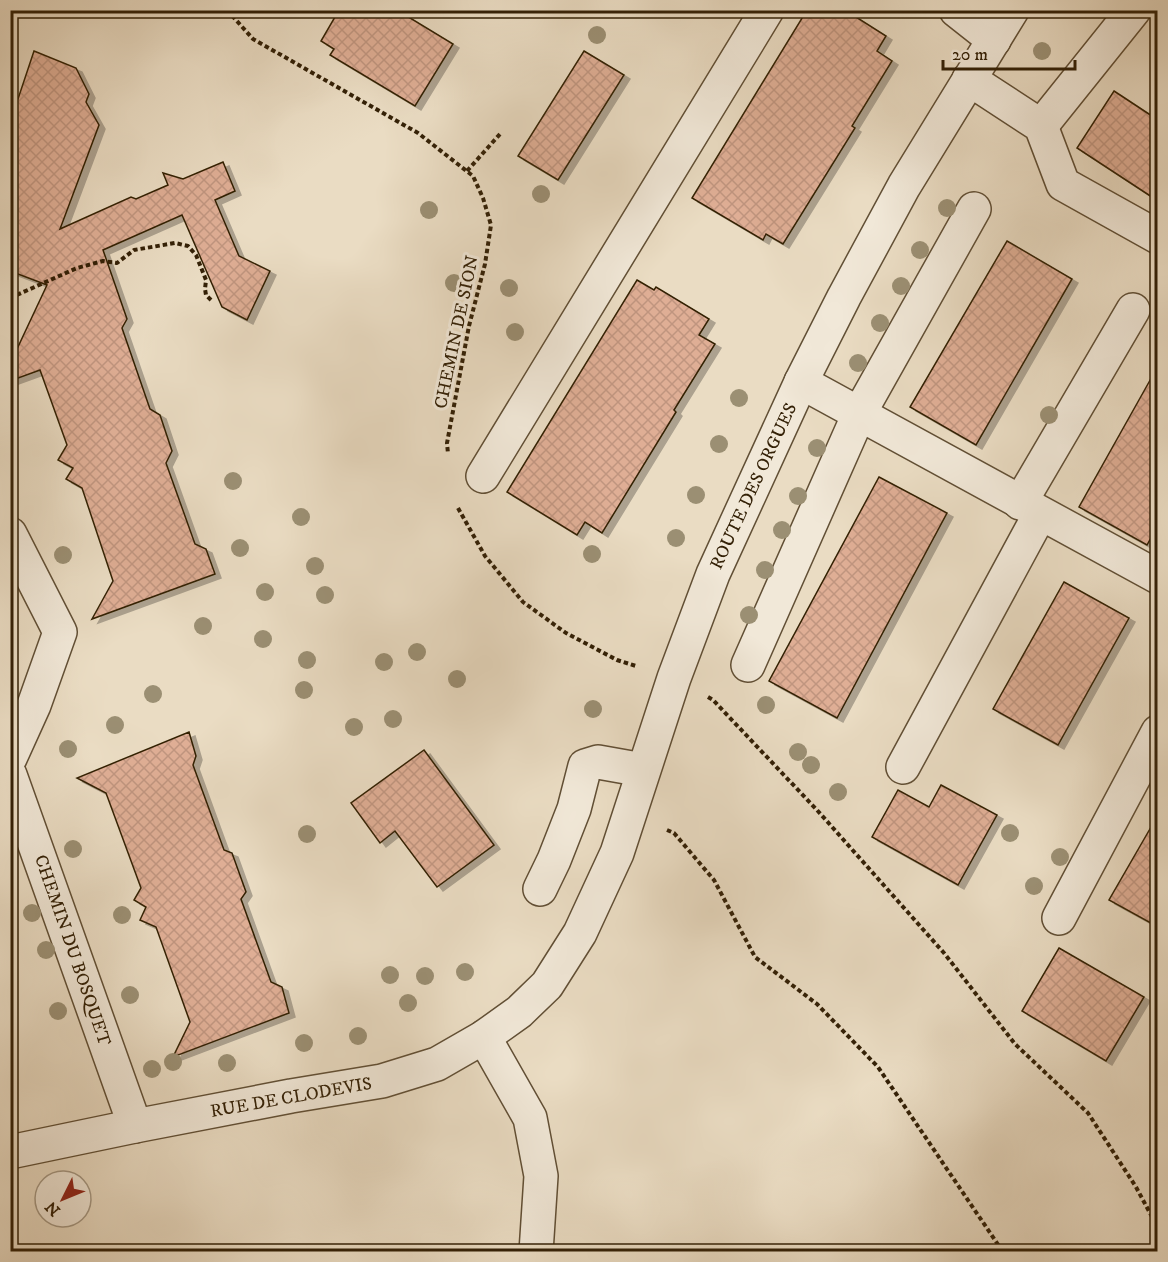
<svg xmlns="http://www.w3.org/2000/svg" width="1168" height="1262" font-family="'IM FELL DW Pica',serif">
	<defs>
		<pattern id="building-cross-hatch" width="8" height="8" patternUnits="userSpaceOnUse" patternTransform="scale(1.5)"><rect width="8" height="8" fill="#dfae95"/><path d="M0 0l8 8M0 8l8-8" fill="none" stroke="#c0957f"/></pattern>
		<filter id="shadow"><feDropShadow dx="6" dy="4" stdDeviation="0" flood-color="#0004"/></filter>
	</defs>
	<rect width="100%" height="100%" fill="#eadcc3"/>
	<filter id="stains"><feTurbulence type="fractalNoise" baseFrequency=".00333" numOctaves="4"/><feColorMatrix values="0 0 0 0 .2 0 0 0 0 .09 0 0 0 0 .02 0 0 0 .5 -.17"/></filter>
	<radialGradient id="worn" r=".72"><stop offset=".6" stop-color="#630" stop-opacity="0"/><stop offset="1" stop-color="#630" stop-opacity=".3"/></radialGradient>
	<g fill="url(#building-cross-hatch)" stroke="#332006" stroke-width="1.5" filter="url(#shadow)">
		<path d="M 339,10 L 397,10 L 453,44 L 415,106 L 330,55 L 334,49 L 321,41 Z"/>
		<path d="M 807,10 L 845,10 L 886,36 L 877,51 L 892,61 L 852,126 L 855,128 L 783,244 L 766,234 L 763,240 L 692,198 Z"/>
		<path d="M 34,51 L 76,68 L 89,94 L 86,102 L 99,125 L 60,229 L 131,197 L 136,199 L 168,185 L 163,173 L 183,179 L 223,162 L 235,191 L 215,200 L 239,256 L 270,271 L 247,320 L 222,307 L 182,215 L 103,250 L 127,319 L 122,328 L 150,409 L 160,415 L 172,451 L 166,463 L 195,544 L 206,549 L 215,574 L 92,619 L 113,581 L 82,488 L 66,479 L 73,468 L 58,460 L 67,445 L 40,370 L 10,381 L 10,364 L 47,285 L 10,271 L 10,102 L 18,99 Z"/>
		<path d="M 584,51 L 624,75 L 558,180 L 518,156 Z"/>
		<path d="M 1114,91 L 1158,120 L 1158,201 L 1077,148 Z"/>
		<path d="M 1007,241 L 1072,279 L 976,445 L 910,407 Z"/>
		<path d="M 637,280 L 654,290 L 656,287 L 709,319 L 699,335 L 715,344 L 674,410 L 676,412 L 602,533 L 585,522 L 577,535 L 507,492 Z"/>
		<path d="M 1158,366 L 1158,525 L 1147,545 L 1079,507 Z"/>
		<path d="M 879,477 L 947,513 L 837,718 L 769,681 Z"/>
		<path d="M 1064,582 L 1129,618 L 1058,745 L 993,709 Z"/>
		<path d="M 189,732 L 196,756 L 193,765 L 224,850 L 232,853 L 246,892 L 241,899 L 271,982 L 282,987 L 289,1013 L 173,1057 L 190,1022 L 156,927 L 140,920 L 146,907 L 134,900 L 141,888 L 106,793 L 77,778 Z"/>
		<path d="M 424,750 L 494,845 L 437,887 L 395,831 L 380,843 L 351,803 Z"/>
		<path d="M 941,785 L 997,815 L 958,885 L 872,837 L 898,790 L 929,807 Z"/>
		<path d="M 1158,815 L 1158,927 L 1109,900 Z"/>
		<path d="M 1059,948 L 1144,997 L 1106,1061 L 1022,1011 Z"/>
	</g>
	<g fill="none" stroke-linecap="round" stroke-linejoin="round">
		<g stroke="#614f35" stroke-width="36">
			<g id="minor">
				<path d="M 956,10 L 994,40"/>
				<path d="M 969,79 L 1041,126 L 1063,184 L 1158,237"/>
				<path d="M 1041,126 L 1134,10"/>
				<path d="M 801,382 L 1158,577"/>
				<path d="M 483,476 L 767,10"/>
				<path d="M 1020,503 L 1133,310"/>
				<path d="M 10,534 L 60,632 L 34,705 L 10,758"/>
				<path d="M 748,665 L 859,414 L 974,209"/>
				<path d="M 903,767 L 1040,514"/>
				<path d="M 10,775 L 135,1126"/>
				<path d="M 540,889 L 554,860 L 574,809 L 585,766 L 598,762 L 643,770"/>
				<path d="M 1059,918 L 1158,732"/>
				<path d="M 484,1037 L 530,1118 L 541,1176 L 536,1252"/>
				<path d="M 10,1152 L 135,1126 L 291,1096 L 382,1081 L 437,1064 L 484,1037 L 519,1012 L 547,985 L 580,933 L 617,853 L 674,678 L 713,574 L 801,382 L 844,297 L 904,186 L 1012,10"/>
			</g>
		</g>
		<g stroke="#332006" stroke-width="4" stroke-dasharray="4.5 3" stroke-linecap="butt">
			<path d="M 227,10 L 253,39 L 418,133 L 473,176 L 483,198 L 491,225 L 485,264 L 469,326 L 447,443 L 448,454"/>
			<path d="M 467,171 L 500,134"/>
			<path d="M 10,298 L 77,268 L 103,261 L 117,263 L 134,250 L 175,243 L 188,246 L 196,255 L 206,280 L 205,289 L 206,295 L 213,302"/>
			<path d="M 458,508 L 485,556 L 523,602 L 566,633 L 617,660 L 636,666"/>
			<path d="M 708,697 L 713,700 L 817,810 L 944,953 L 1015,1044 L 1088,1113 L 1136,1187 L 1158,1228"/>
			<path d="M 667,830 L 674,833 L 714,880 L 755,957 L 817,1004 L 878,1067 L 1003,1252"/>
		</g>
		<use href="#minor" stroke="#f1e8d8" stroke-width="33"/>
	</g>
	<g fill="#9b8f73">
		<circle cx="597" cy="35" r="9"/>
		<circle cx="1042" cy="51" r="9"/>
		<circle cx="541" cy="194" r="9"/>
		<circle cx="947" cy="208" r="9"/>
		<circle cx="429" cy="210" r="9"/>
		<circle cx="920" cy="250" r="9"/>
		<circle cx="454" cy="283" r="9"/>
		<circle cx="901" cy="286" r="9"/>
		<circle cx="509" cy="288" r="9"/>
		<circle cx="880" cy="323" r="9"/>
		<circle cx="515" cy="332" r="9"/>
		<circle cx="858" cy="363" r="9"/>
		<circle cx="739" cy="398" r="9"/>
		<circle cx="1049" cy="415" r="9"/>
		<circle cx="719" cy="444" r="9"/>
		<circle cx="817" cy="448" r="9"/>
		<circle cx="233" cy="481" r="9"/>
		<circle cx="696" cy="495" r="9"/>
		<circle cx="798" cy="496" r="9"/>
		<circle cx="301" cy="517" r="9"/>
		<circle cx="782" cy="530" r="9"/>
		<circle cx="676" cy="538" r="9"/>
		<circle cx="240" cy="548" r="9"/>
		<circle cx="592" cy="554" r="9"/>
		<circle cx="63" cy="555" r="9"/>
		<circle cx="315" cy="566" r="9"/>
		<circle cx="765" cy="570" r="9"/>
		<circle cx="265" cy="592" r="9"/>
		<circle cx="325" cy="595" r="9"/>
		<circle cx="749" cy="615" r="9"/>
		<circle cx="203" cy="626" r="9"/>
		<circle cx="263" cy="639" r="9"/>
		<circle cx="417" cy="652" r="9"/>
		<circle cx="307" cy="660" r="9"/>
		<circle cx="384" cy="662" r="9"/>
		<circle cx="457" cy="679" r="9"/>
		<circle cx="304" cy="690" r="9"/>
		<circle cx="153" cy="694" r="9"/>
		<circle cx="766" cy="705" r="9"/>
		<circle cx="593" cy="709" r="9"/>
		<circle cx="393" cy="719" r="9"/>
		<circle cx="115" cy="725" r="9"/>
		<circle cx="354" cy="727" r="9"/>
		<circle cx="68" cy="749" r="9"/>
		<circle cx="798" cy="752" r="9"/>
		<circle cx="811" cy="765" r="9"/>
		<circle cx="838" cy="792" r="9"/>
		<circle cx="1010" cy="833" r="9"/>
		<circle cx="307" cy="834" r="9"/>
		<circle cx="73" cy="849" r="9"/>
		<circle cx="1060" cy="857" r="9"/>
		<circle cx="1034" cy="886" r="9"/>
		<circle cx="32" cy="913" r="9"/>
		<circle cx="122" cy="915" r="9"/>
		<circle cx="46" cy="950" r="9"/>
		<circle cx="465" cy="972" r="9"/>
		<circle cx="390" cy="975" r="9"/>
		<circle cx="425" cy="976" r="9"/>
		<circle cx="130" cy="995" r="9"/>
		<circle cx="408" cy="1003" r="9"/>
		<circle cx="58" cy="1011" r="9"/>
		<circle cx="358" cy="1036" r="9"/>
		<circle cx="304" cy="1043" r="9"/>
		<circle cx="173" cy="1062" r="9"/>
		<circle cx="227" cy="1063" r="9"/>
		<circle cx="152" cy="1069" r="9"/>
	</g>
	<g text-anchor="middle" stroke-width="6" stroke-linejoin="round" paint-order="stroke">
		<g font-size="18" fill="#332006" stroke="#f1e8d8">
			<text transform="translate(456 332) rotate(-78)" y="6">CHEMIN DE SION</text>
			<text transform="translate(753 486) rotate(-65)" y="6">ROUTE DES ORGUES</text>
			<text transform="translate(73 950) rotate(71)" y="6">CHEMIN DU BOSQUET</text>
			<text transform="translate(291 1097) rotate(-10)" y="6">RUE DE CLODEVIS</text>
		</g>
	</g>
	<rect width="1168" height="1262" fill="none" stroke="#eadcc3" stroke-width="36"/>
	<rect x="12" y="12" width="1144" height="1238" fill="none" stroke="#332006" stroke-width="3"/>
	<rect x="18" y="18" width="1132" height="1226" fill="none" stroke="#332006" stroke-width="1.5"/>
	<g transform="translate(63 1199) rotate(227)"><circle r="28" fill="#f1e8d8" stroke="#a59884" stroke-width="1.5"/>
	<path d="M0-4.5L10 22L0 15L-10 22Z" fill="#8f2418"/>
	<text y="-9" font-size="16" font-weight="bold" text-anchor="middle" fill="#332006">N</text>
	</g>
	<path d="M943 60v9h132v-9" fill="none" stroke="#332006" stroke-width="3"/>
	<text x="952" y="60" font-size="18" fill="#332006" stroke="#f1e8d8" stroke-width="4.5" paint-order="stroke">20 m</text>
	<rect width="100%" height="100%" filter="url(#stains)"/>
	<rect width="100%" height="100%" fill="url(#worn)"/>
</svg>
